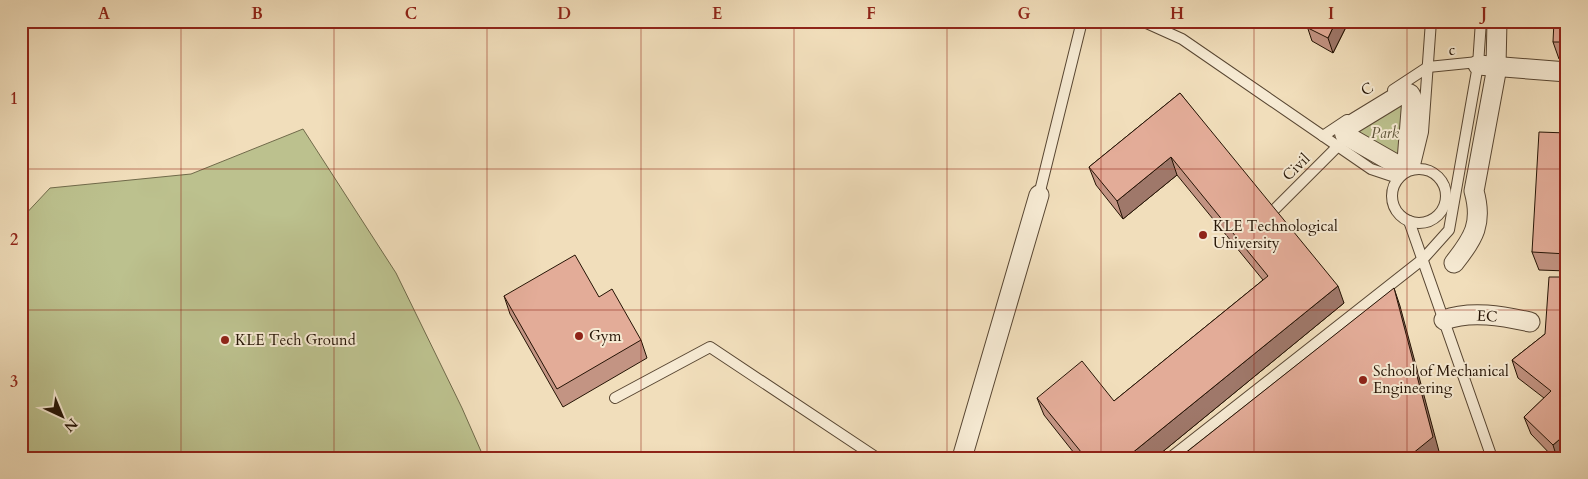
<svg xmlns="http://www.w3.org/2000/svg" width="1588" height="479" font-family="Cardo,serif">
	<rect width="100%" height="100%" fill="#f1debb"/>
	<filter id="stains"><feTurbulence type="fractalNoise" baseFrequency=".004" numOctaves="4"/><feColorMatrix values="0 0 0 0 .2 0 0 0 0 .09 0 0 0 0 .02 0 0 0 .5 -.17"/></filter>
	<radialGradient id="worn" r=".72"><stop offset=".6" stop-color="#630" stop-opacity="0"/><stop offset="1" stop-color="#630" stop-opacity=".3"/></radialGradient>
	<g fill="#bcc18e" stroke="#706a4a">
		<path d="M 1405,89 L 1410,165 L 1341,140 Z"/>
		<path d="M 303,129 L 396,273 L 462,408 L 484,458 L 21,458 L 21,219 L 50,188 L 191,174 Z"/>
	</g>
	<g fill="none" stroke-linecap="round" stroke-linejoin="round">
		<g stroke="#584632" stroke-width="12">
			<g id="lane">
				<path d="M 1142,21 L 1182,39 L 1371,169 L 1398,178"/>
				<path d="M 1393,90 L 1428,67 L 1478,62"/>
				<path d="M 1323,136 L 1347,120"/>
				<circle cx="1419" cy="196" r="27"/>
				<path d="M 1414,169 L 1423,132 L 1431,21"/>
				<path d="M 1039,195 L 1082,21"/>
				<path d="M 1275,209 L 1338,146"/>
				<path d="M 1409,221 L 1492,458"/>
				<path d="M 615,398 L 710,347 L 877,458"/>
				<path d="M 1170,458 L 1423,259 L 1449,230 L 1478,65 L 1481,21"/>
			</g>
		</g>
		<g stroke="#584632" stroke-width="21">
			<g id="street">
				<path d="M 1478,65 L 1567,72"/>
				<path d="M 1496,66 L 1497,21"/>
				<path d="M 1405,92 L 1410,94 L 1412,98 L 1407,161 L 1405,165 L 1401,167 L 1345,135 L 1344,131 L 1346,128 Z"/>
				<path d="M 1454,263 C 1474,238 1483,223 1474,191 L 1497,67"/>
				<path d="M 1444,320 C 1471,310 1503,316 1530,322"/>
				<path d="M 962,458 L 1039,195"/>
			</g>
		</g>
		<use href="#lane" stroke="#f6ead3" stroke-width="10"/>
		<use href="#street" stroke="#f6ead3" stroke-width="19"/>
	</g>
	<g fill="#c39483" stroke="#251405">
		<path d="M 1295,21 L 1349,21 L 1333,53 L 1312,41 L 1307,26 Z"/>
		<path d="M 1567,21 L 1567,60 L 1559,59 L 1553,42 Z"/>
		<path d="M 1180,93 L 1344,303 L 1155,458 L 1078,458 L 1044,415 L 1037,398 L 1114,401 L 1263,280 L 1177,175 L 1123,219 L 1096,185 L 1089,167 Z"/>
		<path d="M 1567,133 L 1567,271 L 1539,270 L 1532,252 Z"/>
		<path d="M 504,296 L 599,297 L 641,340 L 647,358 L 563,407 L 510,314 Z"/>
		<path d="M 1545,334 L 1565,458 L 1554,458 L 1531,434 L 1524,417 L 1544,398 L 1518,378 L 1512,360 Z"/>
	</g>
	<g fill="#9f786a" stroke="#251405">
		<path d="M 1336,21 L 1349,21 L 1333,53 L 1328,38 Z"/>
		<path d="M 1171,157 L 1177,175 L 1123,219 L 1117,201 Z"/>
		<path d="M 1567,190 L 1567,223 L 1565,219 Z"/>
		<path d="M 1338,286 L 1344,303 L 1155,458 L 1126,458 Z"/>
		<path d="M 1394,288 L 1400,306 L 1440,455 L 1436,458 L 1407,458 Z"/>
		<path d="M 1567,433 L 1567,456 L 1565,458 L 1557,458 L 1553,445 Z"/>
	</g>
	<g fill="#e3ac98" stroke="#251405">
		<path d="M 1308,21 L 1336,21 L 1328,38 L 1306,27 Z"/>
		<path d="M 1554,21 L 1567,21 L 1567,42 L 1553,42 Z"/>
		<path d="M 1180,93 L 1338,286 L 1126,458 L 1086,458 L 1037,398 L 1082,361 L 1114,401 L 1268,276 L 1171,157 L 1117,201 L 1089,167 Z"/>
		<path d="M 1539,132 L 1567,133 L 1567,190 L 1565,219 L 1567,219 L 1567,254 L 1532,252 Z"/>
		<path d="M 575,255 L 599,297 L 612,289 L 641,340 L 557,389 L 504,296 Z"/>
		<path d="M 1549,277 L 1567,277 L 1567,433 L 1553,445 L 1524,417 L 1551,391 L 1512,360 L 1545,334 Z"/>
		<path d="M 1394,288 L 1433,437 L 1407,458 L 1179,458 Z"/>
	</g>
	<path fill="none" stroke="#8f2418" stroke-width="1" stroke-opacity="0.55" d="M 181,21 L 181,458M 334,21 L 334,458M 487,21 L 487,458M 641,21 L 641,458M 794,21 L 794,458M 947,21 L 947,458M 1101,21 L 1101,458M 1254,21 L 1254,458M 1407,21 L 1407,458M 21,169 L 1567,169M 21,310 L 1567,310"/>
	<g fill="#8f2418" stroke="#f6ead3" stroke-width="2">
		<circle cx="1203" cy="235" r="5"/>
		<circle cx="579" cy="336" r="5"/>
		<circle cx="225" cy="340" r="5"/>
		<circle cx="1363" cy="380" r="5"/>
	</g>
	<g text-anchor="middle" stroke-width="4" stroke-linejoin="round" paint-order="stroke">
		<g font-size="15" fill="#251405" stroke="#f6ead3">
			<text transform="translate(1452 50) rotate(-6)" y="5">c</text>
			<text transform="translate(1367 89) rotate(-33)" y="5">C</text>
			<text transform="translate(1296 167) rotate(-45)" y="5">Civil</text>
			<text transform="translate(1487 316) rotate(3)" y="5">EC</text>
		</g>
		<g font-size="15" font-style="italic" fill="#5a5135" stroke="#f6ead3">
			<text x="1385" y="138">Park</text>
		</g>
		<g font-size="15" fill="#251405" stroke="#f6ead3" text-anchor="start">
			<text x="1213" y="231">KLE Technological<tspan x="1213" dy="17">University</tspan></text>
			<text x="589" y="341">Gym</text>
			<text x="235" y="345">KLE Tech Ground</text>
			<text x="1373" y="376">School of Mechanical<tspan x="1373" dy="17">Engineering</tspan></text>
		</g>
	</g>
	<rect width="1588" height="479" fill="none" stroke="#f1debb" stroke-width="55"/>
	<g transform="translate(62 416) rotate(136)" stroke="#f6ead3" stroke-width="4" paint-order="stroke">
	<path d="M0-4L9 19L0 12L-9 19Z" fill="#251405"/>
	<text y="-8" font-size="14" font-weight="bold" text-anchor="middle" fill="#251405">N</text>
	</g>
	<rect x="28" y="28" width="1532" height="424" fill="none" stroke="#8f2418" stroke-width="2"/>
	<g font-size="16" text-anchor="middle" font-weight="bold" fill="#8f2418">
		<text x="104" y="19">A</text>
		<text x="257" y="19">B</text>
		<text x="411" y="19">C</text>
		<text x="564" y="19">D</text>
		<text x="717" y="19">E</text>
		<text x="871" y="19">F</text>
		<text x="1024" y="19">G</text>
		<text x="1177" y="19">H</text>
		<text x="1331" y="19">I</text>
		<text x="1484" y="19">J</text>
		<text x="14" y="104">1</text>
		<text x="14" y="245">2</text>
		<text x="14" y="387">3</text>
	</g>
	<rect width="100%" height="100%" filter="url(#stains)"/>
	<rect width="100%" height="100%" fill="url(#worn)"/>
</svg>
